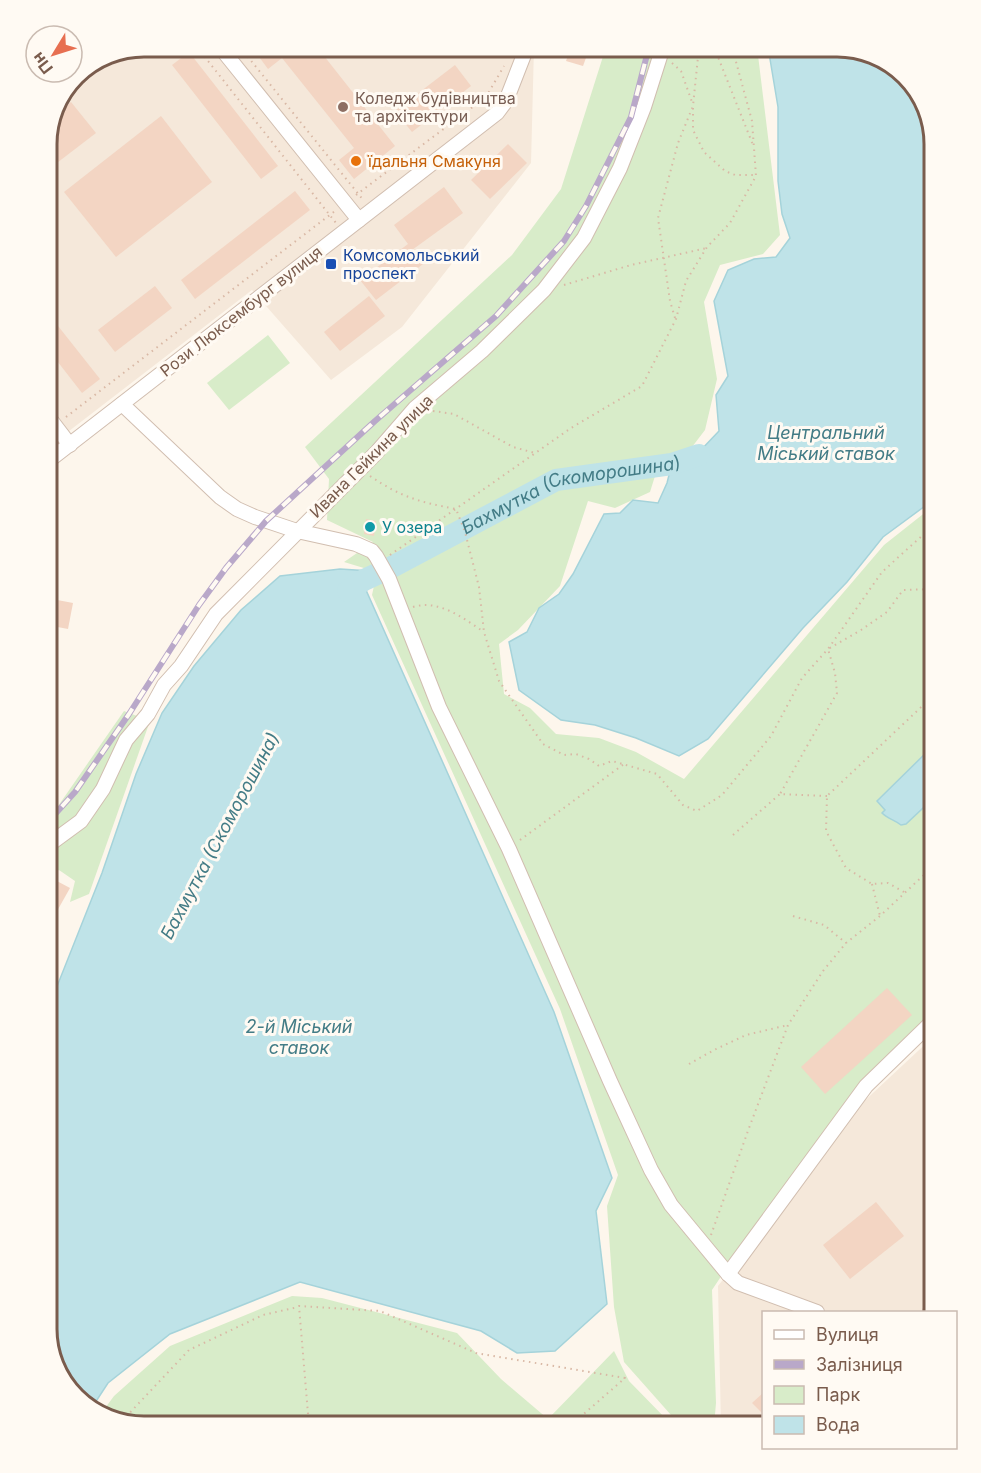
<svg xmlns="http://www.w3.org/2000/svg" width="981" height="1473" font-family="Inter,sans-serif">
	<rect width="100%" height="100%" fill="#fdf6ec"/>
	<g fill="#f5e8da">
		<path d="M 144,47 L 534,47 L 531,163 L 402,327 L 331,380 L 252,290 L 47,448 L 47,138 L 75,75 Z"/>
		<path d="M 934,1036 L 934,1312 L 764,1312 L 763,1426 L 721,1426 L 718,1286 L 858,1107 Z"/>
	</g>
	<g fill="#d8ecc9">
		<path d="M 606,47 L 757,47 L 780,235 L 763,254 L 720,265 L 704,302 L 717,379 L 705,430 L 692,447 L 660,460 L 650,492 L 615,508 L 588,501 L 560,586 L 518,630 L 499,644 L 504,694 L 530,708 L 556,734 L 599,738 L 636,752 L 684,779 L 884,545 L 927,511 L 934,508 L 934,1030 L 854,1106 L 734,1257 L 712,1290 L 716,1403 L 714,1426 L 701,1426 L 671,1415 L 624,1362 L 614,1307 L 607,1206 L 618,1175 L 560,1009 L 372,595 L 377,572 L 344,562 L 373,542 L 327,520 L 329,479 L 305,447 L 512,255 L 561,189 Z"/>
		<path d="M 268,335 L 290,363 L 229,410 L 207,383 Z"/>
		<path d="M 124,711 L 150,721 L 89,894 L 70,902 L 75,881 L 59,870 L 47,876 L 47,822 Z"/>
		<path d="M 292,1296 L 322,1298 L 457,1333 L 501,1379 L 548,1419 L 614,1351 L 629,1381 L 670,1423 L 676,1426 L 138,1426 L 100,1415 L 114,1396 L 170,1346 Z"/>
	</g>
	<g fill="#bfe3e8" stroke="#a5d3da" stroke-width="1.5">
		<path d="M 768,47 L 843,47 L 886,60 L 922,95 L 934,144 L 934,494 L 925,506 L 883,537 L 847,582 L 803,628 L 708,739 L 679,756 L 636,738 L 595,725 L 561,720 L 519,690 L 509,642 L 527,632 L 539,608 L 559,594 L 573,574 L 604,514 L 620,513 L 633,500 L 658,503 L 667,483 L 673,459 L 699,452 L 719,431 L 716,395 L 728,376 L 714,301 L 728,270 L 754,259 L 776,257 L 790,238 L 782,214 L 778,181 L 778,107 Z"/>
		<path d="M 340,569 L 371,571 L 375,576 L 366,590 L 554,1012 L 612,1178 L 596,1211 L 607,1304 L 555,1351 L 517,1353 L 481,1331 L 300,1282 L 170,1334 L 108,1383 L 91,1409 L 59,1378 L 47,1329 L 47,996 L 54,994 L 102,873 L 136,774 L 162,713 L 194,666 L 241,610 L 280,576 Z"/>
		<path d="M 934,745 L 934,786 L 931,790 L 929,797 L 923,808 L 906,824 L 901,825 C 895,820 888,819 882,813 L 885,810 L 877,801 Z"/>
	</g>
	<g fill="none" stroke-linecap="round" stroke-linejoin="round">
		<path stroke="#bfe3e8" stroke-width="22" id="s1" d="M 348,591 L 364,580 L 390,568 L 556,480 L 672,464 L 699,455"/>
	</g>
	<g fill="#f3d5c3">
		<path d="M 259,47 L 317,47 L 395,146 L 354,179 L 339,160 L 354,148 L 282,58 L 268,69 L 254,50 Z"/>
		<path d="M 453,47 L 484,47 L 481,56 Z"/>
		<path d="M 571,47 L 590,47 L 583,66 L 566,61 Z"/>
		<path d="M 189,52 L 278,166 L 261,179 L 172,65 Z"/>
		<path d="M 455,65 L 471,86 L 412,132 L 395,111 Z"/>
		<path d="M 71,102 L 96,133 L 49,169 L 47,166 L 47,138 L 58,113 Z"/>
		<path d="M 161,116 L 212,182 L 116,257 L 64,192 Z"/>
		<path d="M 508,144 L 527,163 L 490,199 L 471,180 Z"/>
		<path d="M 444,187 L 463,213 L 412,250 L 423,264 L 376,300 L 360,280 L 408,244 L 394,225 Z"/>
		<path d="M 47,188 L 52,195 L 48,199 L 53,206 L 47,211 Z"/>
		<path d="M 295,191 L 310,210 L 195,299 L 181,280 Z"/>
		<path d="M 155,286 L 172,308 L 115,352 L 98,330 Z"/>
		<path d="M 369,296 L 385,316 L 340,351 L 324,332 Z"/>
		<path d="M 47,312 L 100,379 L 82,393 L 47,348 Z"/>
		<path d="M 366,519 L 376,521 L 374,536 L 364,534 Z"/>
		<path d="M 47,598 L 73,603 L 68,629 L 47,625 Z"/>
		<path d="M 55,880 L 70,888 L 47,929 L 47,894 Z"/>
		<path d="M 887,988 L 912,1015 L 825,1094 L 801,1067 Z"/>
		<path d="M 876,1202 L 904,1236 L 850,1279 L 823,1245 Z"/>
		<path d="M 764,1392 L 764,1415 L 752,1403 Z"/>
	</g>
	<g fill="none" stroke-linecap="round" stroke-linejoin="round">
		<g stroke="#d1beb0" stroke-width="16">
			<g id="minor">
				<path d="M 220,47 L 359,220"/>
				<path d="M 122,404 L 220,497 L 237,509 L 255,517 L 297,531 L 356,544 L 372,551 L 376,556 L 389,579 L 439,707 L 509,849 L 610,1081 L 651,1170 L 671,1205 L 728,1274 L 738,1283 L 817,1312"/>
				<path d="M 47,415 L 70,445"/>
				<path d="M 47,462 L 497,113 L 506,101 L 527,47"/>
				<path d="M 47,846 L 81,821 L 103,789 L 126,740 L 148,714 L 164,685 L 181,666 L 216,614 L 376,453 L 415,408 L 482,351 L 544,290 L 584,238 L 620,168 L 644,107 L 663,47"/>
				<path d="M 728,1274 L 866,1086 L 934,1020"/>
				<path d="M 930,1312 L 934,1309"/>
			</g>
		</g>
		<g stroke="#d9b8a5" stroke-width="2" stroke-dasharray="1.5 4.5" stroke-linecap="butt">
			<path d="M 197,47 L 336,223"/>
			<path d="M 240,47 L 364,201"/>
			<path d="M 714,47 L 753,145"/>
			<path d="M 672,63 L 681,71 L 692,102"/>
			<path d="M 693,108 L 693,130 L 704,152 L 725,171 L 735,175 L 755,175"/>
			<path d="M 356,195 L 486,97 L 504,66"/>
			<path d="M 564,285 L 631,265 L 707,248"/>
			<path d="M 675,318 L 670,301 L 658,218 L 678,143 L 693,106 L 699,47"/>
			<path d="M 433,411 L 454,414 L 513,447 L 535,453"/>
			<path d="M 66,417 L 335,211"/>
			<path d="M 370,476 C 401,497 419,502 456,509 L 465,532 L 479,587 L 484,632 L 499,681 L 543,744 L 564,755 L 576,754 L 589,759 L 599,766 L 612,761 L 657,774 L 683,805 L 697,811 L 722,795 L 771,736 L 802,678 L 828,649 L 882,572 L 934,525"/>
			<path d="M 390,555 L 571,428 L 642,386 L 676,319 L 686,281 L 707,247 L 730,223 L 756,176 L 752,121 L 732,47"/>
			<path d="M 413,607 C 439,599 463,618 484,632"/>
			<path d="M 827,796 L 780,794 L 837,693 L 835,673 L 828,649 L 861,630 L 887,612 L 903,590 L 934,589"/>
			<path d="M 733,835 L 780,794"/>
			<path d="M 520,840 L 624,764"/>
			<path d="M 872,884 L 880,916"/>
			<path d="M 904,892 L 888,883 L 872,884 L 846,868 L 826,831 L 827,796 L 934,695"/>
			<path d="M 793,916 L 824,925 L 846,943"/>
			<path d="M 689,1064 L 714,1050 L 746,1035 L 788,1025"/>
			<path d="M 711,1235 L 749,1128 L 788,1025 L 823,971 L 846,943 L 880,916 L 926,873 L 934,862"/>
			<path d="M 122,1421 L 189,1350 L 263,1315 L 298,1307"/>
			<path d="M 309,1426 L 299,1306 L 380,1311 L 476,1353 L 625,1378 L 570,1426"/>
		</g>
		<use href="#minor" stroke="#fff" stroke-width="14"/>
		<g stroke="#b9a8c9" stroke-width="6">
			<path id="rail" d="M 47,823 L 75,792 L 129,714 L 199,605 L 226,568 L 266,521 L 375,421 L 496,316 L 564,241 L 586,206 L 631,117 L 649,47"/>
		</g>
		<use href="#rail" stroke="#fffaf3" stroke-width="4" stroke-dasharray="11" stroke-linecap="butt"/>
	</g>
	<circle fill="#8d6e63" stroke="#fffaf3" stroke-width="2" cx="343" cy="107" r="6"/>
	<circle fill="#e8710a" stroke="#fffaf3" stroke-width="2" cx="356" cy="161" r="6"/>
	<rect fill="#1a4fb4" stroke="#fffaf3" stroke-width="2" x="325" y="258" width="12" height="12" rx="3"/>
	<circle fill="#0f9aa8" stroke="#fffaf3" stroke-width="2" cx="370" cy="527" r="6"/>
	<g text-anchor="middle" stroke-width="6" stroke-linejoin="round" paint-order="stroke">
		<g font-size="16" fill="#785e54" stroke="#fffaf3" text-anchor="start">
			<text x="355" y="104">Коледж будівництва<tspan x="355" dy="18">та архітектури</tspan></text>
		</g>
		<g font-size="16" fill="#c56008" stroke="#fffaf3" text-anchor="start">
			<text x="368" y="167">їдальня Смакуня</text>
		</g>
		<g font-size="16" fill="#164399" stroke="#fffaf3" text-anchor="start">
			<text x="343" y="261">Комсомольський<tspan x="343" dy="18">проспект</tspan></text>
		</g>
		<g font-size="16" fill="#7a5c4d" stroke="#fffaf3">
			<text transform="translate(241 311) rotate(-38)" y="6">Рози Люксембург вулиця</text>
			<text transform="translate(371 456) rotate(-45)" y="6">Ивана Гейкина улица</text>
		</g>
		<g font-size="16" fill="#0d838f" stroke="#fffaf3" text-anchor="start">
			<text x="382" y="533">У озера</text>
		</g>
		<g font-size="18" font-style="italic" fill="#437c86" stroke="#fffaf3">
			<text x="826" y="439">Центральний<tspan x="826" dy="21">Міський ставок</tspan></text>
			<text dy="6" stroke="none"><textPath href="#s1" startOffset="246">Бахмутка (Скоморошина)</textPath></text>
			<text transform="translate(220 836) rotate(-62)" y="6">Бахмутка (Скоморошина)</text>
			<text x="299" y="1033">2-й Міський<tspan x="299" dy="21">ставок</tspan></text>
		</g>
	</g>
	<path d="M0 0H981V1473H0ZM144 57H837A87 87 0 0 1 924 144V1329A87 87 0 0 1 837 1416H144A87 87 0 0 1 57 1329V144A87 87 0 0 1 144 57Z" fill="#fffaf3" fill-rule="evenodd"/>
	<path fill="none" stroke="#7a5c4d" stroke-width="3" d="M144 57H837A87 87 0 0 1 924 144V1329A87 87 0 0 1 837 1416H144A87 87 0 0 1 57 1329V144A87 87 0 0 1 144 57Z"/>
	<rect x="762" y="1311" width="195" height="138" fill="#fffaf3" stroke="#cabbb1" stroke-width="1.5"/>
	<rect x="774" y="1330" width="30" height="9" fill="#ffffff" stroke="#cabbb1" stroke-width="1.5"/>
	<text x="816" y="1341" font-size="18" fill="#7a5c4d">Вулиця</text>
	<rect x="774" y="1360" width="30" height="9" fill="#b9a8c9" stroke="#cabbb1" stroke-width="1.5"/>
	<text x="816" y="1371" font-size="18" fill="#7a5c4d">Залізниця</text>
	<rect x="774" y="1386" width="30" height="18" fill="#d8ecc9" stroke="#cabbb1" stroke-width="1.5"/>
	<text x="816" y="1401" font-size="18" fill="#7a5c4d">Парк</text>
	<rect x="774" y="1416" width="30" height="18" fill="#bfe3e8" stroke="#cabbb1" stroke-width="1.5"/>
	<text x="816" y="1431" font-size="18" fill="#7a5c4d">Вода</text>
	<g transform="translate(54 54) rotate(232)"><circle r="28" fill="#fffaf3" stroke="#cabbb1" stroke-width="1.5"/>
	<path d="M0-4.5L10 22L0 15L-10 22Z" fill="#e76f51"/>
	<text y="-9" font-size="16" font-weight="bold" text-anchor="middle" fill="#7a5c4d">Пн</text>
	</g>
</svg>
